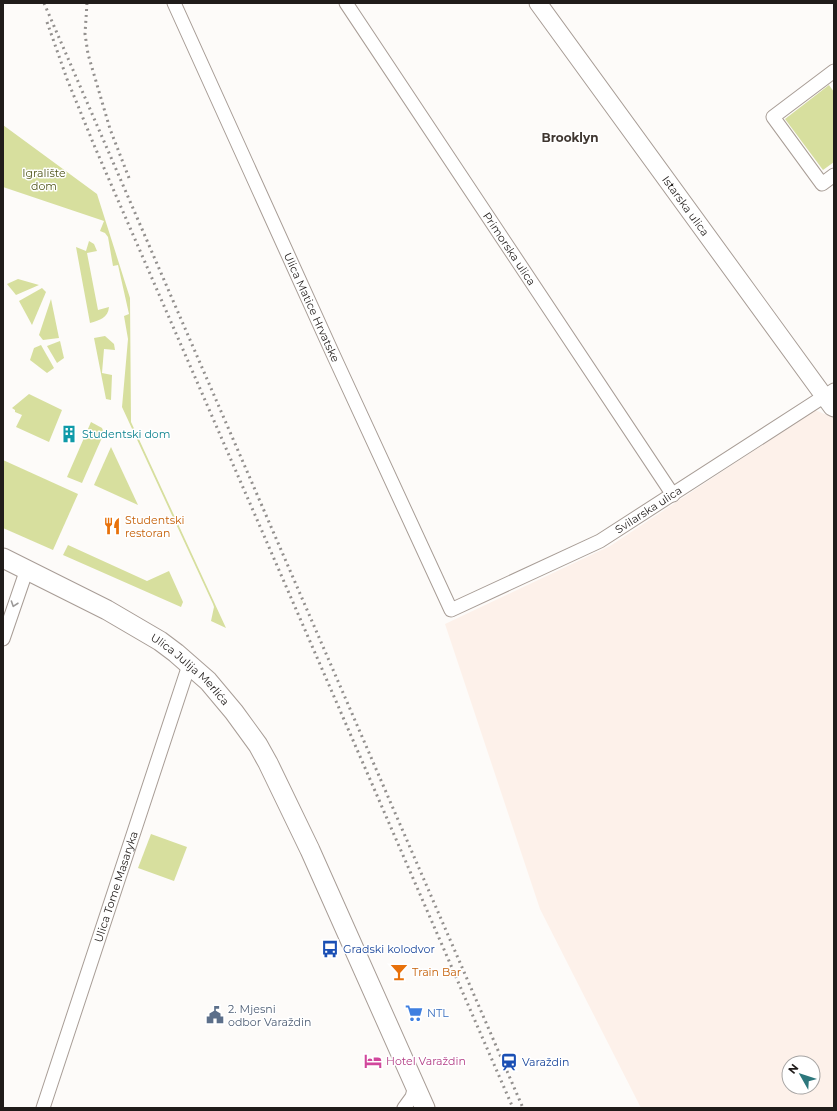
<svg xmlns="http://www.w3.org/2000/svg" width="837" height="1111" font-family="Montserrat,sans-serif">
	<rect width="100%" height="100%" fill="#fdfbf9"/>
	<path fill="#fdf1ea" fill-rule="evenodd" d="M 815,410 L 834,418 L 834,1108 L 641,1108 L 540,909 L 445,624 L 610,546 ZM 789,1063 L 813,1063 L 813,1087 L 789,1087 Z"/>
	<g fill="#d7df9e">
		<path d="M 829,85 L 834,92 L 834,162 L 823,170 L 785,119 Z"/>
		<path d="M 3,125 L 97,194 L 130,298 L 131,422 L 226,628 L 211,621 L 214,607 L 213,604 L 122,407 L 128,339 L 124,316 L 129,314 L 118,265 L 113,266 L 108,237 L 105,233 L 100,231 L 104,221 L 3,187 Z"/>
		<path d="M 89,241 L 94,244 L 97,251 L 87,253 L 98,310 L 109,307 C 108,318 100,320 90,323 L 76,247 L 86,251 Z"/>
		<path d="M 18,279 L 39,285 L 16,295 L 7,284 Z"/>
		<path d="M 42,288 L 46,292 L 32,325 L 19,301 Z"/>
		<path d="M 51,299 L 59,338 L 43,340 L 39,335 Z"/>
		<path d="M 105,336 L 114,344 L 115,350 L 104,349 L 102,373 L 112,375 L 111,400 L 106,399 L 94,338 Z"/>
		<path d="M 60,341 L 64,358 L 57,363 L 47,346 Z"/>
		<path d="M 41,345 L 54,368 L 47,373 L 30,360 L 34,348 Z"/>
		<path d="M 29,394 L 62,410 L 49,442 L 16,427 L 22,415 L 15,412 L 15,410 L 12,408 Z"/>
		<path d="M 91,422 L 102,428 L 104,433 L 82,483 L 67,477 Z"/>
		<path d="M 111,447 L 138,505 L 94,485 Z"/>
		<path d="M 3,460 L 78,494 L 53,550 L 3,528 Z"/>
		<path d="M 68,545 L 147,581 L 169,571 L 183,602 L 181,607 L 63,555 Z"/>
		<path d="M 151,834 L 187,847 L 174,881 L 138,868 Z"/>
	</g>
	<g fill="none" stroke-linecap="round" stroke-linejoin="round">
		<g stroke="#a89d96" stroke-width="15">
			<g id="minor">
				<path id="s1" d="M 174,3 L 332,352 L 451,610 L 600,541 L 834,390"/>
				<path id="s2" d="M 346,3 L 673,495"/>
				<path d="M 834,71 L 773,117 L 822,184 L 834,175"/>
				<path d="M 3,639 L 27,569"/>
				<path id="s3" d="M 43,1108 L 189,665"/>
				<path d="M 404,1108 L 412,1097 L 415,1086"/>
			</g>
		</g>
		<g stroke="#a89d96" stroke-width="19">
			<g id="tertiary">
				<path id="s4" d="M 538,3 L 832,407 L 834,408"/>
			</g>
		</g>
		<g stroke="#a89d96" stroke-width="21">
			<g id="secondary">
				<path id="s5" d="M 3,558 L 107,610 L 160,641 L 176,653 L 208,681 L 234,712 L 258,745 L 268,763 L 310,850 L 425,1108"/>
			</g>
		</g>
		<use href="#minor" stroke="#fff" stroke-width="13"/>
		<use href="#tertiary" stroke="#fff" stroke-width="17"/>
		<use href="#secondary" stroke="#fff" stroke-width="19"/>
		<g stroke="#93908e" stroke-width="3" stroke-dasharray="2 4" stroke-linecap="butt">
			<path d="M 44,3 L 523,1108"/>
			<path d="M 87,3 L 85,34 L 88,54 L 110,129 L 129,178"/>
			<path d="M 47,22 L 67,79 L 94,145 L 513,1108"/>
		</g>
	</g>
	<defs><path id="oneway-chevron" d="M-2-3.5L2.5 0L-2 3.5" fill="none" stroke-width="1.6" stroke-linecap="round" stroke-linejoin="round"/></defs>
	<use stroke="#9b9998" href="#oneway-chevron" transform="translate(14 604) rotate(109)"/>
	<defs>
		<g id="building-bare" transform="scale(1.38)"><path d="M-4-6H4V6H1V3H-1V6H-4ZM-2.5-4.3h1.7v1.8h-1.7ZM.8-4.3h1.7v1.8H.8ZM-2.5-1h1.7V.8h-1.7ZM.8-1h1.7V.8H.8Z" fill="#0f9aa8" stroke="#fff" stroke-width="2.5" paint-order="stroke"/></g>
		<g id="restaurant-bare" transform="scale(1.38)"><path d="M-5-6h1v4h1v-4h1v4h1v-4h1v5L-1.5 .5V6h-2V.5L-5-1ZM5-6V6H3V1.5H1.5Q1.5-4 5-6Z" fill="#e8710a" stroke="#fff" stroke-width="2.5" paint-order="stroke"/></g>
		<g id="bus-bare" transform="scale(1.38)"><path d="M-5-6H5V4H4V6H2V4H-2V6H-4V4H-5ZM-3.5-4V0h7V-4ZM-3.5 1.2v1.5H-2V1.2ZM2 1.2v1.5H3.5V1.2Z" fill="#1a4fb4" stroke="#fff" stroke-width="2.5" paint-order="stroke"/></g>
		<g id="bar-bare" transform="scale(1.38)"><path d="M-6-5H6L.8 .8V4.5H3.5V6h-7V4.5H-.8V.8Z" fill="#e8710a" stroke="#fff" stroke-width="2.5" paint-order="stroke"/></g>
		<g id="supermarket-bare" transform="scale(1.38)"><path d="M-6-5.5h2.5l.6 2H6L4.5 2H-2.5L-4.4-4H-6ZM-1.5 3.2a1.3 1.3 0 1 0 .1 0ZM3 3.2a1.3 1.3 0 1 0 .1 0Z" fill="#3f7fe0" stroke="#fff" stroke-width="2.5" paint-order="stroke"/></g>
		<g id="civic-bare" transform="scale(1.38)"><path d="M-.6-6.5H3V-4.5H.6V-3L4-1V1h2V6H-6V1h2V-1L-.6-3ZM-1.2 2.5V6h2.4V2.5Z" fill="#5c6f8a" stroke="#fff" stroke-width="2.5" paint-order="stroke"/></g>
		<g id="hotel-bare" transform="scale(1.38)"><path d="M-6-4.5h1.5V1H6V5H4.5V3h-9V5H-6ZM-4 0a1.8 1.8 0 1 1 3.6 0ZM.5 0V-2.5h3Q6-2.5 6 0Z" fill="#d1479c" stroke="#fff" stroke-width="2.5" paint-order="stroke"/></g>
		<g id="station-bare" transform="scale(1.38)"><path d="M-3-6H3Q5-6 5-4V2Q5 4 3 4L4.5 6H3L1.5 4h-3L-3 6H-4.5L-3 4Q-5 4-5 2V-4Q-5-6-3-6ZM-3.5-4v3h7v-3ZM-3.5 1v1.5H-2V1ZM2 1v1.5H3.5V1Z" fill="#1a4fb4" stroke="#fff" stroke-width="2.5" paint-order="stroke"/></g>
	</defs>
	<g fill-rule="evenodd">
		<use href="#building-bare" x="69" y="434"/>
		<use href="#restaurant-bare" x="112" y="526"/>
		<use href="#bus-bare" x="330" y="949"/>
		<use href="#bar-bare" x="399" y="972"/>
		<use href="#supermarket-bare" x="414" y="1013"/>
		<use href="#civic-bare" x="215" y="1015"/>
		<use href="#hotel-bare" x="373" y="1061"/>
		<use href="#station-bare" x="509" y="1062"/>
	</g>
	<g text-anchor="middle" stroke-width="3" stroke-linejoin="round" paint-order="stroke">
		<g font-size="11" fill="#51561b" stroke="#fff">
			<text x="44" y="177">Igralište<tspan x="44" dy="13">dom</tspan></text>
		</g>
		<g font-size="11" fill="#201c1a" stroke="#fff">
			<text dy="4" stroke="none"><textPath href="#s4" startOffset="251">Istarska ulica</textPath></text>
			<text dy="4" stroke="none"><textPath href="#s2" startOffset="295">Primorska ulica</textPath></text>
			<text dy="4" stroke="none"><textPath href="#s1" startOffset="334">Ulica Matice Hrvatske</textPath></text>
			<text dy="4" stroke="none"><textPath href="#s1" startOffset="889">Svilarska ulica</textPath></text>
			<text dy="4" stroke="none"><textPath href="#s5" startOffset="219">Ulica Julija Merlića</textPath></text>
			<text dy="4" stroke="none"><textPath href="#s3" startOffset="233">Ulica Tome Masaryka</textPath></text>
		</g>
		<g font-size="11" fill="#0d838f" stroke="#fff" text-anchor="start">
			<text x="82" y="438">Studentski dom</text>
		</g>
		<g font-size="11" fill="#c56008" stroke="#fff" text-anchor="start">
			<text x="125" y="524">Studentski<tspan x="125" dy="13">restoran</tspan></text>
			<text x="412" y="976">Train Bar</text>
		</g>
		<g font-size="11" fill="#164399" stroke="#fff" text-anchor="start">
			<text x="343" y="953">Gradski kolodvor</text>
			<text x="522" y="1066">Varaždin</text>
		</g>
		<g font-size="11" fill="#4e5e75" stroke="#fff" text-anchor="start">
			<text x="228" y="1013">2. Mjesni<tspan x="228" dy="13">odbor Varaždin</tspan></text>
		</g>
		<g font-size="11" fill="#366cbe" stroke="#fff" text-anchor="start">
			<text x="427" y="1017">NTL</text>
		</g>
		<g font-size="11" fill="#b23c85" stroke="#fff" text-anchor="start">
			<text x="386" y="1065">Hotel Varaždin</text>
		</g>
		<g font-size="12" font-weight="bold" fill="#3f3630" stroke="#fff">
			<text x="570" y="142">Brooklyn</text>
		</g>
	</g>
	<rect width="837" height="1111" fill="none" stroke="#201c1a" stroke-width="8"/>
	<g transform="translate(801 1075) rotate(309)"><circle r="19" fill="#ffffff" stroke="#a6a4a3"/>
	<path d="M0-3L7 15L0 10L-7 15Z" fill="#2d777c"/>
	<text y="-6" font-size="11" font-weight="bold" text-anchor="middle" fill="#201c1a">N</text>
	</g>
</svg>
